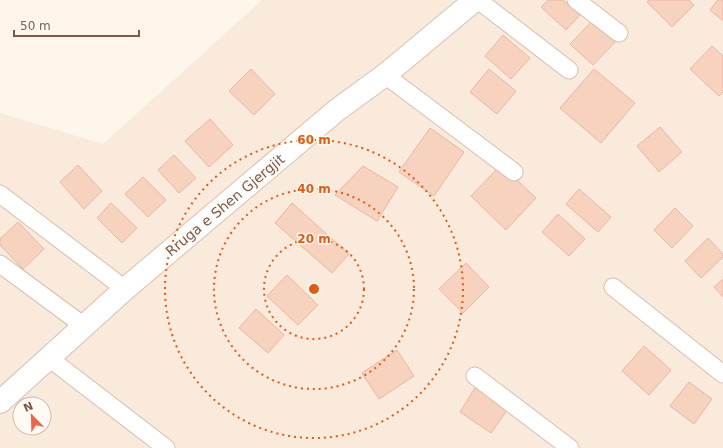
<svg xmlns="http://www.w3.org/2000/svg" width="723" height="448" font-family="'DejaVu Sans',sans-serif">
	<rect width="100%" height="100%" fill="#fef6eb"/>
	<path fill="#f9eadb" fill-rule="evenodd" d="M 262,0 L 723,0 L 723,448 L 0,448 L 0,113 L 103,144 ZM 20,404 L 44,404 L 44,428 L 20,428 Z"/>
	<g fill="#f7d2bf" stroke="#ebb79e">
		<path d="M 548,0 L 563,0 L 580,15 L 566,30 L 541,7 Z"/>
		<path d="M 649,0 L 689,0 L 694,5 L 672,27 L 647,2 Z"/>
		<path d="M 718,0 L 723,0 L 723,21 L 710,10 Z"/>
		<path d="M 595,18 L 617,40 L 593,65 L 570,44 Z"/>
		<path d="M 503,35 L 530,58 L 511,79 L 485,56 Z"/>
		<path d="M 712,46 L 723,56 L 723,92 L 719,96 L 690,69 Z"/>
		<path d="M 251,69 L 275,94 L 254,115 L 229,91 Z"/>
		<path d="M 489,69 L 516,91 L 497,114 L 470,92 Z"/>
		<path d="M 594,69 L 635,103 L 601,143 L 560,108 Z"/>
		<path d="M 210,119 L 233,145 L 209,167 L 185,141 Z"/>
		<path d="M 660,127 L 682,152 L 659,172 L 637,146 Z"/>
		<path d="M 430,128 L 464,152 L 434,196 L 399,172 Z"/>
		<path d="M 174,155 L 196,178 L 179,193 L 158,170 Z"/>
		<path d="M 78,165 L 102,191 L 84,209 L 60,182 Z"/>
		<path d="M 501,165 L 536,198 L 506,230 L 471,196 Z"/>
		<path d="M 363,166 L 398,187 L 377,221 L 335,195 Z"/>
		<path d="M 143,177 L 166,200 L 148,217 L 125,194 Z"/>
		<path d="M 579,189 L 611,217 L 598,232 L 566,204 Z"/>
		<path d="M 111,203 L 137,228 L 122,243 L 97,218 Z"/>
		<path d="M 292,203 L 349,254 L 332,273 L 275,223 Z"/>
		<path d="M 675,208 L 693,226 L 672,248 L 654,230 Z"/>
		<path d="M 558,214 L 585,239 L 569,256 L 542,232 Z"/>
		<path d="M 18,222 L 44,249 L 23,269 L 0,245 L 0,239 Z"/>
		<path d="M 708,238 L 723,254 L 723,257 L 701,278 L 685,261 Z"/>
		<path d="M 466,263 L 489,287 L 463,313 L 439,289 Z"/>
		<path d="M 287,275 L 318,305 L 298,325 L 267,296 Z"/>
		<path d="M 723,279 L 723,297 L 714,287 Z"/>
		<path d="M 256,309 L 284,335 L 268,353 L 239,328 Z"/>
		<path d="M 644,346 L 671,370 L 649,395 L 622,371 Z"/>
		<path d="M 397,350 L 414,376 L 379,399 L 362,373 Z"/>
		<path d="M 689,382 L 712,399 L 694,424 L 670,406 Z"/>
		<path d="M 475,388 L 508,409 L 491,433 L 460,412 Z"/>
	</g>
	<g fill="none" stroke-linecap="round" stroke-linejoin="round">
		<g stroke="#d5bfb1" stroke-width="19">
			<g id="street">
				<path d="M 478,0 L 569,70"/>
				<path d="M 576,0 L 619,33"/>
				<path d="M 385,75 L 514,172"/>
				<path d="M 0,194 L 125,289"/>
				<path d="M 0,264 L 84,326"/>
				<path d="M 613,287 L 723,374"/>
				<path d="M 49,358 L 166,448"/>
				<path d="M 475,376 L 570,448"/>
			</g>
		</g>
		<g stroke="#dbc0b0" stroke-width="24">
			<path id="secondary" d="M 0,402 L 125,289 L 337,110 L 385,75 L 475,0"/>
		</g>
		<use href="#street" stroke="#fff" stroke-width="17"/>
		<use href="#secondary" stroke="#fff" stroke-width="22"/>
	</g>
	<g fill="none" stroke="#e8590c" stroke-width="2" stroke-dasharray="2 4">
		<circle cx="314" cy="289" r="50"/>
		<circle cx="314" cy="289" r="100"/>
		<circle cx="314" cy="289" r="149"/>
	</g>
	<g text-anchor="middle" stroke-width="3" stroke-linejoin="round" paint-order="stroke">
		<g font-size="14" fill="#7d594a" stroke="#fffaf3">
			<text transform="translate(225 205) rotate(-40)" y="5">Rruga e Shen Gjergjit</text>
		</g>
	</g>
	<circle cx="314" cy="289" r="6" fill="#e8590c" stroke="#fffaf3" stroke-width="2"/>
	<g font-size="12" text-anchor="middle" font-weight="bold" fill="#e8590c" stroke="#fffaf3" stroke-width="3" stroke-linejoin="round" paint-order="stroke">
		<text x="314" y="144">60 m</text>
		<text x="314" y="193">40 m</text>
		<text x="314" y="243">20 m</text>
	</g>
	<g transform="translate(32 416) rotate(337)"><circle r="19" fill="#fffaf3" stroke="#cbbaaf"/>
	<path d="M0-3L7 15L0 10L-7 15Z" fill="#f26245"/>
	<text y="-6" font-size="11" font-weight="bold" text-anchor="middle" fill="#7d594a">N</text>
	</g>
	<path d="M14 30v6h125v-6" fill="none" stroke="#7d594a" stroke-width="2"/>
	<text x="20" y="30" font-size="12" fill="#7d594a" stroke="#fffaf3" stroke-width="3" paint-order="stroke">50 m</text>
</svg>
